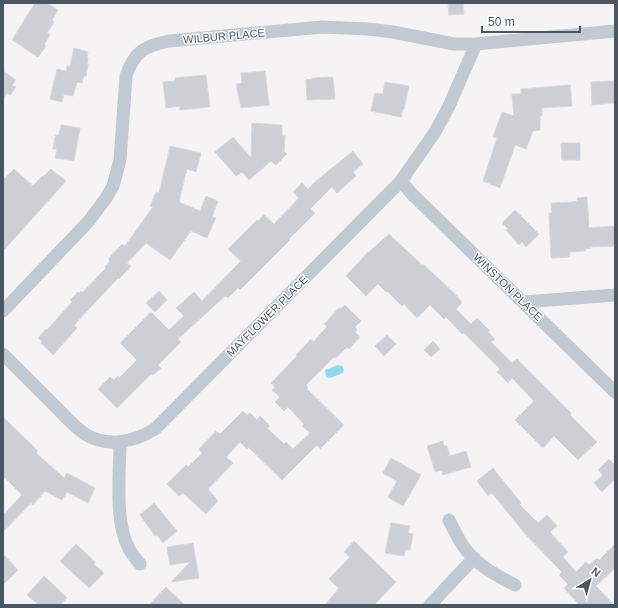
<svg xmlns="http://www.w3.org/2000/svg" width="618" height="608" font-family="Helvetica,sans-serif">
	<rect width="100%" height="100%" fill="#f5f3f3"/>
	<path fill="#90daee" d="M 338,365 L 342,366 L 344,370 L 343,373 L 330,378 L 326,377 L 325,370 Z"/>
	<g fill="#cdcfd5" stroke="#d7d9de">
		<path d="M 35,3 L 47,3 L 58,10 L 52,20 L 54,22 L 47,33 L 50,35 L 44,45 L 46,46 L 38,57 L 12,40 Z"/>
		<path d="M 448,3 L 463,3 L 464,14 L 449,15 Z"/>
		<path d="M 74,48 L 88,52 L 87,58 L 88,58 L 87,64 L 88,64 L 86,76 L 84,76 L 82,83 L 77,82 L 73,96 L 64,94 L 62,102 L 50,99 L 57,69 L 66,71 L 67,66 L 70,66 Z"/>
		<path d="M 3,71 L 16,80 L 12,85 L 16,87 L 10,95 L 7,93 L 3,99 Z"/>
		<path d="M 265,71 L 269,105 L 241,108 L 236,84 L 242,83 L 241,73 Z"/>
		<path d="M 206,75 L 210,107 L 180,110 L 180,106 L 166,108 L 163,82 L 175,81 L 175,78 Z"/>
		<path d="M 333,77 L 335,99 L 307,100 L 306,80 L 312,79 L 312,78 Z"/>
		<path d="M 614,81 L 615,103 L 592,105 L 591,82 Z"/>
		<path d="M 385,82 L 409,86 L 404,109 L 403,109 L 401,117 L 371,111 L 375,93 L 383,94 Z"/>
		<path d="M 570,85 L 572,106 L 542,108 L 542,116 L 540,116 L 540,130 L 533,131 L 526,149 L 515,145 L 500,188 L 483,181 L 497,138 L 493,137 L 502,112 L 514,116 L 512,94 L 521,94 L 521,89 Z"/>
		<path d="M 252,123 L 282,125 L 282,136 L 285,136 L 284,151 L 287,154 L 276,165 L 271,161 L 249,180 L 242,172 L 236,176 L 215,152 L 233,137 L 251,158 Z"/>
		<path d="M 61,125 L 80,128 L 74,161 L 55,158 L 57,149 L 53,149 L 55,138 L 56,135 L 59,135 Z"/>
		<path d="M 561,143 L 580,143 L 580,160 L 562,160 Z"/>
		<path d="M 170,146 L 201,153 L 196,172 L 187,169 L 179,202 L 200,211 L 206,196 L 218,201 L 212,217 L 216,218 L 207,238 L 191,231 L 170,260 L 146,243 L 127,263 L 131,266 L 119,279 L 118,278 L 74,325 L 77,328 L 53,355 L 41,343 L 42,341 L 38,338 L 46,329 L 47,330 L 72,302 L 70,300 L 78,292 L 79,293 L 81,291 L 82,293 L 106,268 L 105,267 L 110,261 L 108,259 L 122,244 L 125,246 L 153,207 L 150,206 L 156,192 L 159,193 Z"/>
		<path d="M 353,151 L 363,164 L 353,172 L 356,176 L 337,193 L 332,187 L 310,209 L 315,213 L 289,239 L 290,240 L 240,290 L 238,288 L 228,298 L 225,296 L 178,339 L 181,342 L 158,365 L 161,368 L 153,375 L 151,374 L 117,408 L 98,389 L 110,377 L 114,380 L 118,376 L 119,378 L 137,360 L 120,343 L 151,312 L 169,330 L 184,316 L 176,308 L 194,292 L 202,301 L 241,261 L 228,249 L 257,220 L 258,221 L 264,215 L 274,224 L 299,198 L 293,192 L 302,183 L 308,189 L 316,181 Z"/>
		<path d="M 14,169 L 33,186 L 42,176 L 43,177 L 51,169 L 66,181 L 3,251 L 3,180 Z"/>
		<path d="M 587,197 L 589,228 L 615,226 L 615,246 L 591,247 L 591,248 L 585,249 L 585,251 L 570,252 L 570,257 L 551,258 L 549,213 L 552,213 L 551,203 L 572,202 L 577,201 L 577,198 Z"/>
		<path d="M 515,210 L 539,234 L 526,247 L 522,242 L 519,245 L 506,230 L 508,229 L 502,223 Z"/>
		<path d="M 389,234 L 422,265 L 423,264 L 457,296 L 462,303 L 456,309 L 471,324 L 477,318 L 490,331 L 488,332 L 495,339 L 491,342 L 512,363 L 517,359 L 571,413 L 570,415 L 597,442 L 578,460 L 554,436 L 543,448 L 515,420 L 534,401 L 512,378 L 508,383 L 497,372 L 500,369 L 464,333 L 462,334 L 446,317 L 444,319 L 430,305 L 417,318 L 404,304 L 402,306 L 387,291 L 386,292 L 378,284 L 366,296 L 346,276 L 368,252 L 368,253 Z"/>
		<path d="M 159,291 L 167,300 L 155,312 L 146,303 Z"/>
		<path d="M 345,305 L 361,321 L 355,327 L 357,329 L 355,332 L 360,337 L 349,349 L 347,347 L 336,358 L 334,357 L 306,385 L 308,387 L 307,389 L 344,425 L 320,449 L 317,445 L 282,480 L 248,447 L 247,449 L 240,442 L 226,457 L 233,463 L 208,489 L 218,501 L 206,514 L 183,493 L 179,496 L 167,484 L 186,465 L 188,467 L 202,453 L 199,449 L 216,431 L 220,434 L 243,411 L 247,415 L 250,413 L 257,420 L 260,416 L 270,426 L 267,428 L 284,444 L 286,442 L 293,449 L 310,433 L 302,426 L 304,424 L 288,407 L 284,411 L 275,402 L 280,397 L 272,390 L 275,387 L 271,383 L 297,356 L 296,355 L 311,339 L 313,342 L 327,327 L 324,324 L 339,308 L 340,309 Z"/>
		<path d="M 387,335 L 396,344 L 384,356 L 375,346 Z"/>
		<path d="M 433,341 L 440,349 L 431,357 L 424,350 Z"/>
		<path d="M 3,417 L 38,451 L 36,453 L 64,478 L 67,473 L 95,488 L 88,503 L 67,492 L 62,500 L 45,491 L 33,505 L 31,503 L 3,532 L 3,515 L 22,495 L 3,476 Z"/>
		<path d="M 443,441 L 444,446 L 447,446 L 450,456 L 466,451 L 471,467 L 443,475 L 442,470 L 435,472 L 427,446 Z"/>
		<path d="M 391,458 L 421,475 L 403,506 L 388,497 L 397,481 L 383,473 Z"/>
		<path d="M 609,459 L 615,465 L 615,479 L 602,492 L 594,483 L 603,475 L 598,470 Z"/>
		<path d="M 493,468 L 521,503 L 519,504 L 538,523 L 547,515 L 557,526 L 550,532 L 568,552 L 563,557 L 576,572 L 586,562 L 589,565 L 597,558 L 599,560 L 615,544 L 615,568 L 596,586 L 614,605 L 579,605 L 564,588 L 568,584 L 559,575 L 562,572 L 526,535 L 492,493 L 488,496 L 477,481 Z"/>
		<path d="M 154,503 L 177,531 L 163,543 L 157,535 L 155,536 L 140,515 Z"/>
		<path d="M 391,523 L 410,526 L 408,533 L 413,534 L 410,550 L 405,550 L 404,556 L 385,553 Z"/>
		<path d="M 354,541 L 396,582 L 374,605 L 325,605 L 339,588 L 329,579 L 350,557 L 344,552 Z"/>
		<path d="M 193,543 L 199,578 L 171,582 L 190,562 L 170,565 L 167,547 Z"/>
		<path d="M 76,544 L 95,562 L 94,564 L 104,573 L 89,588 L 60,561 Z"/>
		<path d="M 3,554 L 18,570 L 3,585 Z"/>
		<path d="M 44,576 L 67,598 L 60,605 L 39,605 L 27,595 Z"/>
		<path d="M 166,587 L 185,605 L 149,605 Z"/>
	</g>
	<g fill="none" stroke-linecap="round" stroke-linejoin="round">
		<g stroke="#c1cad2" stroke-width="13">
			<path d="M 401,181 L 413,195 L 615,392"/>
			<path d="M 524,302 L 615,295"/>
			<path d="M 3,311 L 89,221 L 106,198 L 113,186 L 120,160 L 126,76 C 134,52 144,46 169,41 L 322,27 L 368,29 L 393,32 L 454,44 L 476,44 L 615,31"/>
			<path d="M 3,354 C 19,370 35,386 51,402 C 62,413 73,426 85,434 C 107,448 134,442 155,429 L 401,181 L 435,132 L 449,106 L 476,44"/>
			<path d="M 120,442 C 120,472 114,521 129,549 C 132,554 136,559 140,564"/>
			<path d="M 449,520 C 454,530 459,541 466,550 C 479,566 497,576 515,585"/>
			<path d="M 430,605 L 474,558"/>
		</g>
	</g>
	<g text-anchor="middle" stroke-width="3" stroke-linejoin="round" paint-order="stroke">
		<g font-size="11" fill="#4a5661" stroke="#fff">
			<text transform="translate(224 36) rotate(-5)" y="4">WILBUR PLACE</text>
			<text transform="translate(508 287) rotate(44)" y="4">WINSTON PLACE</text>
			<text transform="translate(267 316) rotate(-45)" y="4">MAYFLOWER PLACE</text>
		</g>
	</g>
	<rect width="618" height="608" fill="none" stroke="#4a5661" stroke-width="8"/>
	<g transform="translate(590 580) rotate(37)" stroke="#ffffff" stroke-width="3" paint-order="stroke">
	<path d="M0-3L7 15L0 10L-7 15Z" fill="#4a5661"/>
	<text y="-6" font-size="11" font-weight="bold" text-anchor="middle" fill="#4a5661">N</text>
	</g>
	<path d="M482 26v6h98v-6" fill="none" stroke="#4a5661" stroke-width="2"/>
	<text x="488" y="26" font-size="12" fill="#4a5661" stroke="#ffffff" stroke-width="3" paint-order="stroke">50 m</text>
</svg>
